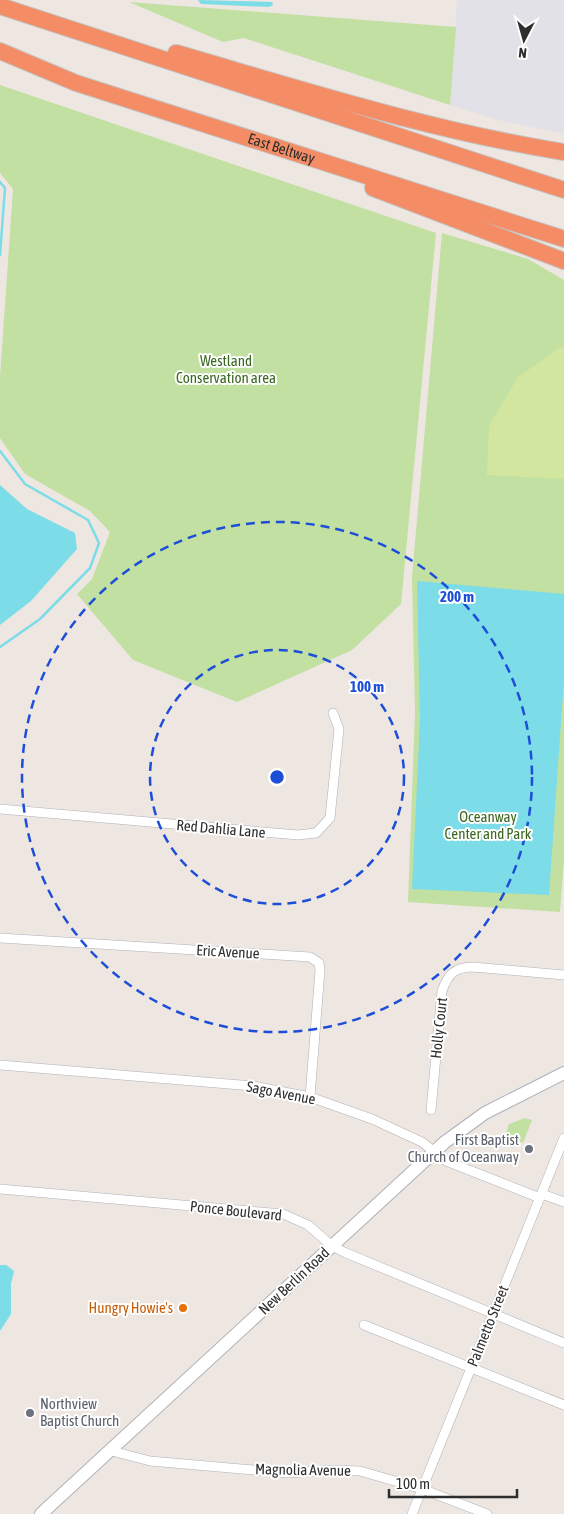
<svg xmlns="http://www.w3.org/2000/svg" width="564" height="1514" font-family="'Asap Condensed',sans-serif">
	<rect width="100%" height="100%" fill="#eee6e1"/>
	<path fill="#e2e1e7" d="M 457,0 L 564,0 L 564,134 L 498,120 L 450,105 Z"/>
	<g fill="#c1e0a2">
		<path d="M 129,2 L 456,27 L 450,105 L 244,38 L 223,42 Z"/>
		<path d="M 0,85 L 436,233 L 401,604 L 352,650 L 237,702 L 133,660 L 77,594 L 92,579 L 110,532 L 90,511 L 25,474 L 0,438 L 0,377 L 13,189 L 0,173 Z"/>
		<path d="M 442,233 L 528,259 L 564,280 L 564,859 L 560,912 L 408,902 L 415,712 L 412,577 Z"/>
		<path d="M 525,1118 L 532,1120 L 523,1143 L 505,1135 L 509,1124 Z"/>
	</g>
	<path fill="#d3e69f" d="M 564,347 L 564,479 L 487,475 L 489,426 L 518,377 L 559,348 Z"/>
	<g fill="#7cdce8">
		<path d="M 198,0 L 272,2 L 273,5 L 269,7 L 201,4 Z"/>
		<path d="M 0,485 L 27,509 L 75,533 L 77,549 L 31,601 L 0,625 Z"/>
		<path d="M 417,581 L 564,594 L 564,679 L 549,895 L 412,889 L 420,721 Z"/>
		<path d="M 0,1265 L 6,1265 L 14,1271 L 11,1284 L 11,1314 L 0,1331 Z"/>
	</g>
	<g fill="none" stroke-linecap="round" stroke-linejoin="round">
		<g stroke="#7cdce8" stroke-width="2.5">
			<path d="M 0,182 L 5,188 L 0,255"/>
			<path d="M 0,451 L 25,484 L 88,520 L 99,543 L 90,568 L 40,619 L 0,647"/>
		</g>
		<g stroke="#aeb1b9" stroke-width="10">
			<g id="street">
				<path d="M 0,809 L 298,835 L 316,833 L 330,818 L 339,729 L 333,713"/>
				<path d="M 0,938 L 310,957 L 319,963 L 320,970 L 310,1097"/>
				<path d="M 0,1065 L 253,1086 L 310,1097 L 372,1119 L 422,1142 L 446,1161 L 540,1198"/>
				<path d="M 431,1110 L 442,991 C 448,974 455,967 473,967 L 564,975"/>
				<path d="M 0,1189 L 283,1214 L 308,1225 L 332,1246 L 346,1253 L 564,1343"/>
				<path d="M 542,1194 L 564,1202"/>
				<path d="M 364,1325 L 564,1405"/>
				<path d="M 112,1451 L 150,1461 L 289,1473 L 333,1470 L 360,1471 L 422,1489 L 487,1514"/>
				<path d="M 412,1514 L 564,1138"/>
			</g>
		</g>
		<g stroke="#aeb1b9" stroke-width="14">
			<path id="secondary" d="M 41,1514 L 445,1142 L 485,1113 L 564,1073"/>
		</g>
		<g stroke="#c4c4c4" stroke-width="18">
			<g id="highway">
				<path d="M 0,6 L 564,190"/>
				<path id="s1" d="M 0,51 L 76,83 L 564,239"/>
				<path d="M 176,53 C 304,90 432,131 564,152"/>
				<path d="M 373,188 L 564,261"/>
			</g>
		</g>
		<use href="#street" stroke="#fff" stroke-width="9"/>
		<use href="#secondary" stroke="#fff" stroke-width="12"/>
		<use href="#highway" stroke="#f48d66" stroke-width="16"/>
	</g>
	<g fill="none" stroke="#1d4ed8" stroke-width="2.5" stroke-dasharray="9 6">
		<circle cx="277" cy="777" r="127"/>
		<circle cx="277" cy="777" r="255"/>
	</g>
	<g fill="#6b7280" stroke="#fff" stroke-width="2">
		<circle cx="529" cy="1149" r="5"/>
		<circle cx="30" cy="1413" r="5"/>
	</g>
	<circle fill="#e8710a" stroke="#fff" stroke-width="2" cx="183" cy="1308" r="5"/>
	<g text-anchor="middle" stroke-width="4" stroke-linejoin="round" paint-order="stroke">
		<g font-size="15" fill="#2e2e2e" stroke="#fff">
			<text dy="5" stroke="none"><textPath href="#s1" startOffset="298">East Beltway</textPath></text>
			<text transform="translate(221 829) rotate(5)" y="5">Red Dahlia Lane</text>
			<text transform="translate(228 952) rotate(3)" y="5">Eric Avenue</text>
			<text transform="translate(439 1028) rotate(-84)" y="5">Holly Court</text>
			<text transform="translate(281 1093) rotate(11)" y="5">Sago Avenue</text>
			<text transform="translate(236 1211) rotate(6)" y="5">Ponce Boulevard</text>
			<text transform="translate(294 1281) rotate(-43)" y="5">New Berlin Road</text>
			<text transform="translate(488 1326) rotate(-68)" y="5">Palmetto Street</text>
			<text transform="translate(303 1470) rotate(1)" y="5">Magnolia Avenue</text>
		</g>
		<g font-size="15" fill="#3a6820" stroke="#fff">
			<text x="226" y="366">Westland<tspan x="226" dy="17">Conservation area</tspan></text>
			<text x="488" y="822">Oceanway<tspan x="488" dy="17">Center and Park</tspan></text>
		</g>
		<g font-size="15" fill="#5b616d" stroke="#fff" text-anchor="end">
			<text x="519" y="1145">First Baptist<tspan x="519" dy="17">Church of Oceanway</tspan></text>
			<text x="40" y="1409" text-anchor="start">Northview<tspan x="40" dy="17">Baptist Church</tspan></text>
		</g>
		<g font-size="15" fill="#c56008" stroke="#fff" text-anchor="end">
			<text x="173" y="1313">Hungry Howie's</text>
		</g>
	</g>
	<circle cx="277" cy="777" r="8" fill="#1d4ed8" stroke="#fff" stroke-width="2.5"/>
	<g font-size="15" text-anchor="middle" font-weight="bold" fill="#1d4ed8" stroke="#fff" stroke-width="4" stroke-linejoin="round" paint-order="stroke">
		<text x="457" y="602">200 m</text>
		<text x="367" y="692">100 m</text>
	</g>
	<g transform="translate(524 40) rotate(186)" stroke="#ffffff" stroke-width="4" paint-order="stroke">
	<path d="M0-4L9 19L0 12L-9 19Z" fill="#2e2e2e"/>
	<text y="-8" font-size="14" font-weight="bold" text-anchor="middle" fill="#2e2e2e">N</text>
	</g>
	<path d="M389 1489v8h128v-8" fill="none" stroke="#2e2e2e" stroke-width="2.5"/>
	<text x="396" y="1489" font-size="15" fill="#2e2e2e" stroke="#ffffff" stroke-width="4" paint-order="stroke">100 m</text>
</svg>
